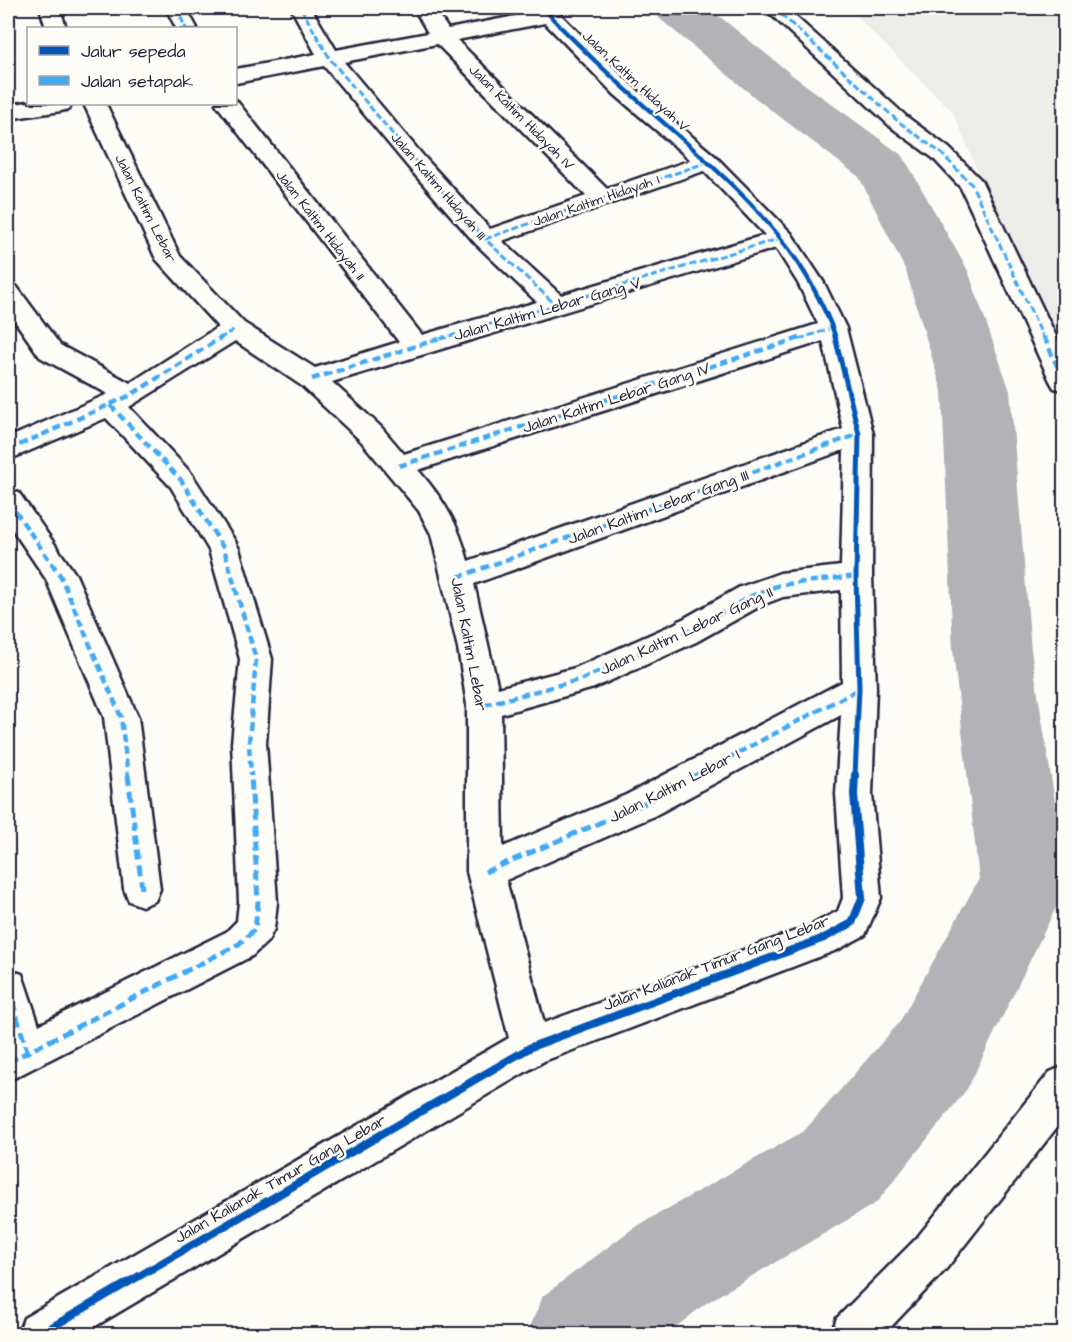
<svg xmlns="http://www.w3.org/2000/svg" width="1072" height="1342" font-family="'Architects Daughter',sans-serif">
	<rect width="100%" height="100%" fill="#fdfcf7"/>
	<filter id="ink" filterUnits="userSpaceOnUse"><feTurbulence type="fractalNoise" baseFrequency=".0167" numOctaves="2"/><feDisplacementMap in="SourceGraphic" scale="12" xChannelSelector="R" yChannelSelector="G"/><feConvolveMatrix kernelMatrix="1 2 1 2 8 2 1 2 1" color-interpolation-filters="sRGB"/></filter>
	<g filter="url(#ink)">
		<path fill="#ecece9" d="M 848,8 L 1064,8 L 1064,378 L 953,112 Z"/>
		<g fill="none" stroke-linecap="round" stroke-linejoin="round">
			<path fill="#b2b2b7" fill-rule="evenodd" d="M 653,8 L 709,8 L 796,78 L 903,156 L 968,271 L 1010,391 L 1031,650 L 1064,859 L 1064,891 L 967,1089 L 876,1203 L 706,1303 L 667,1334 L 527,1334 L 543,1296 L 632,1229 L 804,1131 L 899,1023 L 979,879 L 953,650 L 942,391 L 906,271 L 859,177 L 758,100 L 660,19 Z"/>
			<g stroke="#22223b" stroke-width="5">
				<g id="minor">
					<path d="M 40,8 L 60,8 L 66,28 L 46,28 Z"/>
					<path d="M 166,8 L 186,8 L 197,28 L 176,28 Z"/>
					<path d="M 291,8 L 311,8 L 336,50 L 428,33 L 414,8 L 434,8 L 448,29 L 536,12 L 534,8 L 554,8 L 630,84 L 716,157 L 791,233 L 824,283 L 846,328 L 873,434 L 872,576 L 876,689 L 872,794 L 881,898 L 865,935 L 837,950 L 544,1061 L 82,1334 L 18,1334 L 24,1318 L 509,1038 L 467,872 L 467,705 L 458,648 L 431,534 L 419,511 L 361,441 L 302,386 L 235,341 L 129,407 L 191,473 L 235,541 L 239,549 L 272,659 L 266,743 L 277,902 L 274,929 L 268,941 L 252,956 L 8,1081 L 8,969 L 22,974 L 39,1025 L 226,932 L 237,921 L 239,902 L 232,743 L 240,659 L 209,550 L 171,487 L 106,418 L 8,460 L 8,438 L 108,394 L 40,357 L 8,311 L 8,285 L 17,287 L 60,345 L 130,383 L 218,327 L 156,259 L 84,104 L 106,104 L 180,256 L 244,323 L 315,368 L 399,342 L 216,104 L 236,104 L 236,100 L 422,335 L 537,302 L 476,244 L 409,168 L 324,66 L 236,83 L 236,69 L 316,54 ZM 545,23 L 614,94 L 691,160 L 607,189 L 457,40 ZM 437,44 L 586,196 L 490,229 L 425,158 L 344,62 ZM 704,171 L 765,235 L 561,295 L 502,241 ZM 776,248 L 798,283 L 818,324 L 404,454 L 381,427 L 332,382 ZM 823,341 L 843,429 L 468,561 C 458,523 444,500 418,470 ZM 844,450 L 841,566 L 780,573 L 769,577 L 740,587 L 674,624 L 575,668 L 498,688 L 474,584 ZM 841,590 L 842,682 L 626,795 L 503,847 L 501,714 L 594,688 L 696,642 L 762,605 L 783,597 ZM 841,715 L 836,794 L 843,898 L 838,911 L 812,925 L 544,1023 L 506,880 L 652,817 Z"/>
					<path d="M 764,8 L 786,8 L 907,117 L 949,148 L 981,180 L 1064,353 L 1064,390 L 1054,388 L 1050,381 L 961,188 L 933,158 L 891,127 Z"/>
					<path d="M 28,102 L 28,104 L 72,104 L 69,109 L 61,111 L 8,119 L 8,105 Z"/>
					<path d="M 8,490 L 19,493 L 76,575 L 138,717 L 160,889 L 155,901 L 142,906 L 129,901 L 124,889 L 104,717 L 46,579 L 8,523 Z"/>
					<path d="M 1064,1066 L 1064,1118 L 946,1269 L 884,1334 L 831,1334 L 837,1318 L 916,1239 L 1050,1072 Z"/>
				</g>
			</g>
			<use href="#minor" fill="#fdfcf7" fill-rule="evenodd"/>
			<g stroke="#3fa9f5" stroke-width="3" stroke-dasharray="7 3" stroke-linecap="butt">
				<path d="M 176,8 L 186,28"/>
				<path d="M 301,8 L 330,59 L 417,163 L 485,239 L 556,305"/>
				<path d="M 774,8 L 899,122 L 941,153 L 972,185 L 1044,339"/>
				<path d="M 485,239 L 708,162"/>
				<path d="M 219,339 L 235,329"/>
				<path d="M 440,339 L 782,238"/>
				<path d="M 799,339 L 833,328"/>
			</g>
			<g stroke="#3fa9f5" stroke-width="4.5" stroke-dasharray="8 4.5" stroke-linecap="butt">
				<path d="M 1044,337 L 1064,381"/>
				<path d="M 312,379 L 445,337"/>
				<path d="M 110,405 L 181,480 L 224,549 L 256,659 L 249,743 L 251,776"/>
				<path d="M 8,450 L 131,395 L 222,337"/>
				<path d="M 399,466 L 803,337"/>
				<path d="M 8,501 L 60,575 L 121,717 L 128,776"/>
				<path d="M 458,577 L 859,434"/>
				<path d="M 484,705 L 582,679 L 685,633 L 751,596 L 780,585 L 856,576"/>
				<path d="M 694,776 L 859,689"/>
			</g>
			<g stroke="#3fa9f5" stroke-width="5" stroke-dasharray="10 5" stroke-linecap="butt">
				<path d="M 128,775 L 142,889"/>
				<path d="M 485,872 L 639,806 L 697,775"/>
				<path d="M 8,987 L 27,1051"/>
				<path d="M 8,1062 L 239,944 L 255,929 L 258,902 L 251,775"/>
			</g>
			<g stroke="#fdfcf7" stroke-width="8">
				<path id="cycleway-far2" d="M 544,8 C 556,24 571,37 585,51 C 662,129 769,197 818,297 C 825,311 832,324 836,339"/>
			</g>
			<g stroke="#fdfcf7" stroke-width="9">
				<path id="cycleway-far1" d="M 835,337 L 859,434 L 856,576 L 859,689 L 855,776"/>
			</g>
			<g stroke="#fdfcf7" stroke-width="11">
				<path id="cycleway" d="M 40,1334 L 531,1047 L 824,938 L 852,923 L 862,898 L 854,794 L 855,775"/>
			</g>
			<use href="#cycleway-far2" stroke="#0057b8" stroke-width="4.5"/>
			<use href="#cycleway-far1" stroke="#0057b8" stroke-width="5"/>
			<use href="#cycleway" stroke="#0057b8" stroke-width="8"/>
		</g>
	</g>
	<g text-anchor="middle" stroke-width="5" stroke-linejoin="round" paint-order="stroke">
		<g font-size="14" fill="#22223b" stroke="#fdfcf7">
			<text transform="translate(636 81) rotate(43)" y="5">Jalan Kaltim Hidayah V</text>
			<text transform="translate(522 117) rotate(45)" y="5">Jalan Kaltim Hidayah IV</text>
			<text transform="translate(439 186) rotate(49)" y="5">Jalan Kaltim Hidayah III</text>
			<text transform="translate(596 200) rotate(-19)" y="5">Jalan Kaltim Hidayah I</text>
			<text transform="translate(146 208) rotate(63)" y="5">Jalan Kaltim Lebar</text>
			<text transform="translate(321 225) rotate(52)" y="5">Jalan Kaltim Hidayah II</text>
		</g>
		<g font-size="16" fill="#22223b" stroke="#fdfcf7">
			<text transform="translate(547 308) rotate(-16)" y="6">Jalan Kaltim Lebar Gang V</text>
			<text transform="translate(616 397) rotate(-18)" y="6">Jalan Kaltim Lebar Gang IV</text>
			<text transform="translate(658 506) rotate(-20)" y="6">Jalan Kaltim Lebar Gang III</text>
			<text transform="translate(686 630) rotate(-25)" y="6">Jalan Kaltim Lebar Gang II</text>
			<text transform="translate(470 644) rotate(79)" y="6">Jalan Kaltim Lebar</text>
			<text transform="translate(674 785) rotate(-27)" y="6">Jalan Kaltim Lebar I</text>
			<text transform="translate(716 962) rotate(-21)" y="6">Jalan Kalianak Timur Gang Lebar</text>
			<text transform="translate(280 1178) rotate(-30)" y="6">Jalan Kalianak Timur Gang Lebar</text>
		</g>
	</g>
	<rect width="1072" height="1342" fill="none" stroke="#fdfcf7" stroke-width="30"/>
	<rect x="15" y="15" width="1042" height="1312" fill="none" stroke="#22223b" stroke-width="2" filter="url(#ink)"/>
	<rect x="27" y="27" width="210" height="78" fill="#fdfcf7" stroke="#a5a5ac" stroke-width="1.5"/>
	<rect x="39" y="46" width="30" height="9" fill="#0057b8" stroke="#a5a5ac" stroke-width="1.5"/>
	<text x="81" y="57" font-size="18" fill="#22223b">Jalur sepeda</text>
	<rect x="39" y="76" width="30" height="9" fill="#3fa9f5" stroke="#a5a5ac" stroke-width="1.5"/>
	<text x="81" y="87" font-size="18" fill="#22223b">Jalan setapak</text>
</svg>
